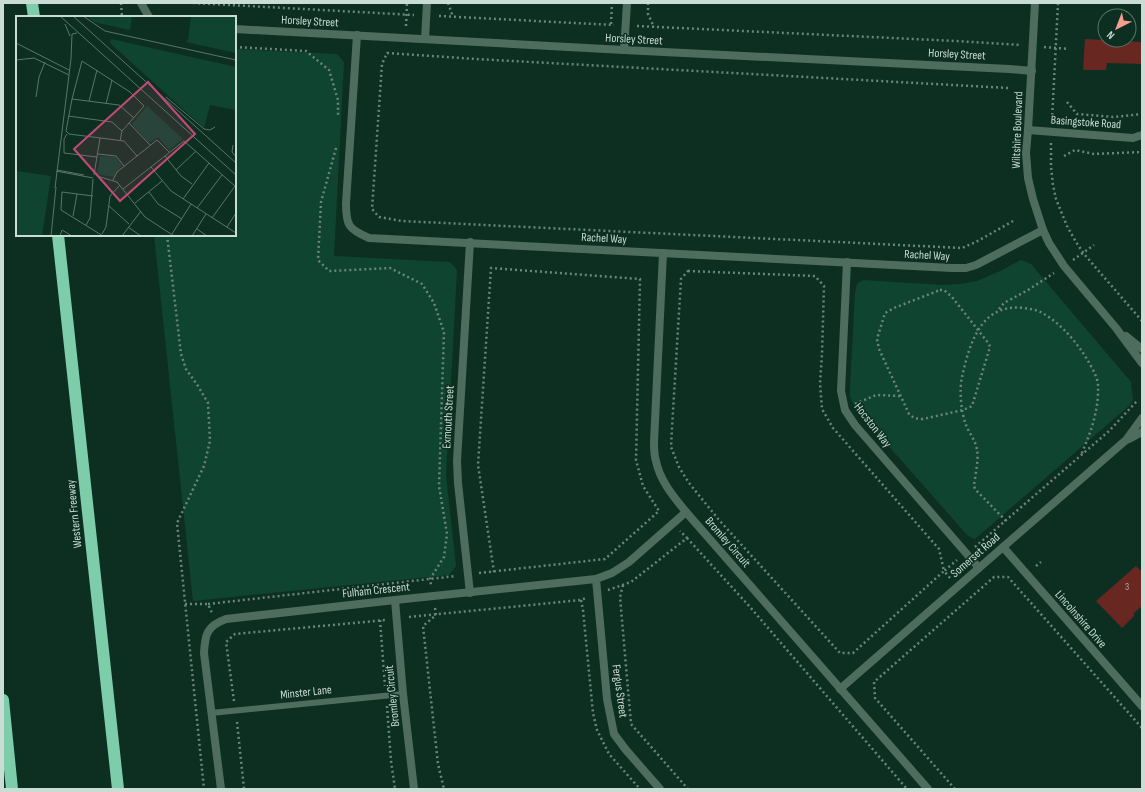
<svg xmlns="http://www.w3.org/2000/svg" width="1145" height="792" font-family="'Sofia Sans Condensed',sans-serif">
	<rect width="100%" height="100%" fill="#0d2f22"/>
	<g fill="#0f4431">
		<path d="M 235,49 L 337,54 L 344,62 L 334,256 L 450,262 L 457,270 L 446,475 L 456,566 L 449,575 L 193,601 L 154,235 L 235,235 Z"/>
		<path d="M 1021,260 L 1031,264 L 1131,382 L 1133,400 L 1130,405 L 975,539 L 968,536 L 855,408 L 850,397 L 850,387 L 855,293 L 857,284 L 863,280 L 943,285 L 961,284 L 977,281 L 998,272 Z"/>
	</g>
	<g fill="#682720">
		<path d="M 1085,39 L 1142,42 L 1142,64 L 1107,63 L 1106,70 L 1083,70 Z"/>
		<path d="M 1136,566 L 1142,572 L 1142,606 L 1133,614 L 1135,615 L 1122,628 L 1096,601 Z"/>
	</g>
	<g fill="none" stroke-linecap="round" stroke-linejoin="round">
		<g stroke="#6b857a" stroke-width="2.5" stroke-dasharray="2 3" stroke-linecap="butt">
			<path d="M 121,3 L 122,17"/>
			<path d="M 193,3 L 414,15"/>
			<path d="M 448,3 L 453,17"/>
			<path d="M 648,3 L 648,14 L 654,27"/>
			<path d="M 439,16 L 614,25"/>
			<path d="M 611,24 L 612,3"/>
			<path d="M 406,26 L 407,3"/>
			<path d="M 637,26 L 956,41 L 1021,45"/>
			<path d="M 235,47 L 306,51 L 329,70 L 338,100 L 338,117"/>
			<path d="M 1044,47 L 1069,49"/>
			<path d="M 1008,88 L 476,59 L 387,53 L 382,64 L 372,209 L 379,217 L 402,221 L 962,248 L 976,242 L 1013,221"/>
			<path d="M 1067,102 L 1077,114 L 1113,117 L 1142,114"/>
			<path d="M 1052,120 L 1058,3"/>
			<path d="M 1051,143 L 1051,167 L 1053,185 L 1056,199 L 1067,226 L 1076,242 L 1084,254 L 1142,321"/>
			<path d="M 336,148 L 321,202 L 318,260 L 329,271 L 390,268 L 422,284 L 434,303 L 444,332 L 439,486 L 447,534 L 444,557 L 430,579 L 431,585"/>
			<path d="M 1064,156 L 1075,150 L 1094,154 L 1142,152"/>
			<path d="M 167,235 L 181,354 L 186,369 L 198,386 L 208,403 L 210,441 L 204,466 L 177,523 L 204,789"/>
			<path d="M 1073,260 L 1094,245"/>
			<path d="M 688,271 L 815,276 L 824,286 L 822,354 L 820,383 L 822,409 L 833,428 L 939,549 L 944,571 L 853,653 L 840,653 L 719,520 L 689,483 L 679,467 L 671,447 L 672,428 L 681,279 Z"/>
			<path d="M 940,290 L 944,290 L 952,297 L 989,344 L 990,347 L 972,406 L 963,410 L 923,419 C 917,419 913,418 909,414 L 879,349 L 877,339 L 885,313 L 894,308 Z"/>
			<path d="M 999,309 L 1004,303 L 1028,290 L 1054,273"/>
			<path d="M 855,404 L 876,395 L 901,396"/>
			<path d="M 1006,521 L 975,489 L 974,486 C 975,476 979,459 977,450 C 976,441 969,433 966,425 C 961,412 959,390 962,377 C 966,359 971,340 981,326 C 992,311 1006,306 1024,308 C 1031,309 1038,310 1044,314 C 1058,322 1071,336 1081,350 C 1086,357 1098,376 1098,385 C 1099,410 1091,432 1081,455"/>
			<path d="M 687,538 L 750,607 L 907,789"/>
			<path d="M 975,547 L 1109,431 L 1137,401"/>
			<path d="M 1036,566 L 1041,562"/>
			<path d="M 479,573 L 605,559 L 659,511 L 643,486 L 636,460 L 640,279 L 491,268 L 478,465 L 494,572"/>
			<path d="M 950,578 L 944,571 L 957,560"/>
			<path d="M 623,585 L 620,597 L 631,724 L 688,789"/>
			<path d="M 608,590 L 631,582 L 687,538 L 680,531"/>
			<path d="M 581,600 L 583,610 L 593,713 L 597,730 L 609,754 L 640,789"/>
			<path d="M 185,604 L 208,604 L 212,613"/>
			<path d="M 208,604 L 456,576"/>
			<path d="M 435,608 L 436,615 L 423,626 L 438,764 L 444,789"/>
			<path d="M 409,617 L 581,600 L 586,598"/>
			<path d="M 380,620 L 385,686"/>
			<path d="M 234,701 L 226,642 L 235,634 L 386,620"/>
			<path d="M 387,706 L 391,761 L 395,789"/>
			<path d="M 237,722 L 244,789"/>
			<path d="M 955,789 L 875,698 L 874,682 L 994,577 L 1008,577 L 1142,728"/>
		</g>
		<path stroke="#4e6d5f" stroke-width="6" d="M 211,713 L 403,694"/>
		<g stroke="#4e6d5f" stroke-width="8">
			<path d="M 141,3 L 149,17"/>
			<path d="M 235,29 L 624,50 L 1009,69 L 1032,71"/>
			<path d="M 357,35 L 346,203 C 346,225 348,229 369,238 L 952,268 L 966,268 L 976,265 L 1043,230"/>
			<path d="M 425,39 L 427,3"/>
			<path d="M 624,50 L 627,3"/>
			<path d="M 1028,130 L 1133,138 L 1142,135"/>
			<path d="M 470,242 L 457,461 L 458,483 L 470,593"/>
			<path d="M 663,253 L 654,442 C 654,448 654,455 656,461 C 660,481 674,497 686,512 L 928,789"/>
			<path d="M 847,262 L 841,391 L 845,410 L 855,425 L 979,568"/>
			<path d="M 1129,439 L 1142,432"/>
			<path d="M 1003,547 L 1142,706"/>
			<path d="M 596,579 L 607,699 L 614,734 L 626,750 L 660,789"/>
			<path d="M 395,600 L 403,694 L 414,789"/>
			<path d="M 840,689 L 1126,440 L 1142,418"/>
			<path d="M 221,789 L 204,653 C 205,634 207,626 226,619 L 395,600 L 596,579 L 612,573 L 629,562 L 686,512"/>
		</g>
		<g stroke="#4e6d5f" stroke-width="8">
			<path d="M 1035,3 L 1028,130 L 1026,153 L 1028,178 L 1033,199 L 1043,230 L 1049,243 L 1064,266 L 1116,328 L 1142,363"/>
			<path d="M 1126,336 L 1142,349"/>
		</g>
		<g stroke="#7dcdab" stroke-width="12">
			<path d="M 32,3 L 34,17"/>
			<path d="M 58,235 L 118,789"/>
			<path d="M 3,700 L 12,789"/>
		</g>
	</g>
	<g text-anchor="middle" stroke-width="3" stroke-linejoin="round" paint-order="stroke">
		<g font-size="10" fill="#b2b0a7">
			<text x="1127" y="590">3</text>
		</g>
		<g font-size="12" fill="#caddd4" stroke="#0d2f22">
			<text transform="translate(310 21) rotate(3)" y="4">Horsley Street</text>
			<text transform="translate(634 39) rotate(3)" y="4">Horsley Street</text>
			<text transform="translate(957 54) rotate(3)" y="4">Horsley Street</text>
			<text transform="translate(1086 122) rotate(4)" y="4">Basingstoke Road</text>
			<text transform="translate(1017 130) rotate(-88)" y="4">Wiltshire Boulevard</text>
			<text transform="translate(604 238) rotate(3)" y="4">Rachel Way</text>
			<text transform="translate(927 255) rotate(3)" y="4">Rachel Way</text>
			<text transform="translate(448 417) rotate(-87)" y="4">Exmouth Street</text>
			<text transform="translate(873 425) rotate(52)" y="4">Hocston Way</text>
			<text transform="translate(74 514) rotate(-96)" y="4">Western Freeway</text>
			<text transform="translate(728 542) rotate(49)" y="4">Bromley Circuit</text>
			<text transform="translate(975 555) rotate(-41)" y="4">Somerset Road</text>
			<text transform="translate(376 590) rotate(-6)" y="4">Fulham Crescent</text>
			<text transform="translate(1081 619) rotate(49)" y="4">Lincolnshire Drive</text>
			<text transform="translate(620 691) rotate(82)" y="4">Fergus Street</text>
			<text transform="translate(306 692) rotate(-6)" y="4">Minster Lane</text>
			<text transform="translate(392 696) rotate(-96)" y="4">Bromley Circuit</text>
		</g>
	</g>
	<g transform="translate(16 16)">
		<rect width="220" height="220" fill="#0d2f22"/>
		<path d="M 71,0 L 116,0 L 114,14 L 78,6 ZM 175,0 L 220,0 L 220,37 L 170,26 L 172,24 ZM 95,23 L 220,51 L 220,94 L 194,89 L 188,112 L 94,27 ZM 131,90 L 167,123 L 153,134 L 142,121 L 133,127 L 116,108 ZM 84,140 L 99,141 L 106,149 L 97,161 L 81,158 ZM 0,155 L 35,160 L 26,220 L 0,220 Z" fill="#0f4431"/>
		<path fill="none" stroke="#597569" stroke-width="1" d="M 44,0 L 220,159M 57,0 L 220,147M 67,0 L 89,15 L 220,44M 49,8 L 54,20M 0,27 L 53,54M 55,43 L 56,18 L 61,17M 0,44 L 18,42 L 53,59M 20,81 L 23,61 L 29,46M 150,81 L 188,113 L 194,114 L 199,111M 56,83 L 66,45 L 114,76 L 128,90 L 106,115 L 104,125M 73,85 L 81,54M 90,88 L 96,64M 52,100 L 96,106 L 106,115M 118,102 L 103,89 L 56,83 L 50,115 L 53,118 L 108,125 L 121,140M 113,107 L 134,129M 51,118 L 48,123 L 48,137 L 81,141M 217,129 L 216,136 L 220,141M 82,138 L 100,140 L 108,150M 149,140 L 165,160 L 176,168M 135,151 L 155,175 L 220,217M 41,154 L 68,159M 160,154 L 180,135M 40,155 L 77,162M 78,159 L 84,122M 81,160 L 101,166 L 129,201 L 158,220M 97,164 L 101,156 L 141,124 L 153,136M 39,172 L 55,43M 107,173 L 168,125 L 220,171M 133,176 L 142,188 L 166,203M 77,180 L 46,176 L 45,194 L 87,220M 167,183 L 193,147M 119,187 L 146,165M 93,190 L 113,208M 181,192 L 206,159M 57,200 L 61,178M 196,202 L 219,170M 70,209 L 74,202 L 77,163M 112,211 L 125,220M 211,211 L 220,197M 181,213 L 191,220M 86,218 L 90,211 L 94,180 L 104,169M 156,218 L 175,188M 35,220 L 40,171M 44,220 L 46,214 L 56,220M 106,220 L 125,195M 176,220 L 190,198"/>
		<path fill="#c44979" fill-opacity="0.15" stroke="#c44979" stroke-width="2" d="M 132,66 L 179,118 L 104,185 L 58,133 Z"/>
		<rect width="220" height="220" fill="none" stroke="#caddd4" stroke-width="2"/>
	</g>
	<rect width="1145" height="792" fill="none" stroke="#caddd4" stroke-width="8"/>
	<g transform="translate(1117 28) rotate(222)"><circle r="19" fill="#0d2f22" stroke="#597569"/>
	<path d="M0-3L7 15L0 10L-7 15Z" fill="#f59d8f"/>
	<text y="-6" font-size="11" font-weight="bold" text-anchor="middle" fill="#caddd4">N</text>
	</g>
</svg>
